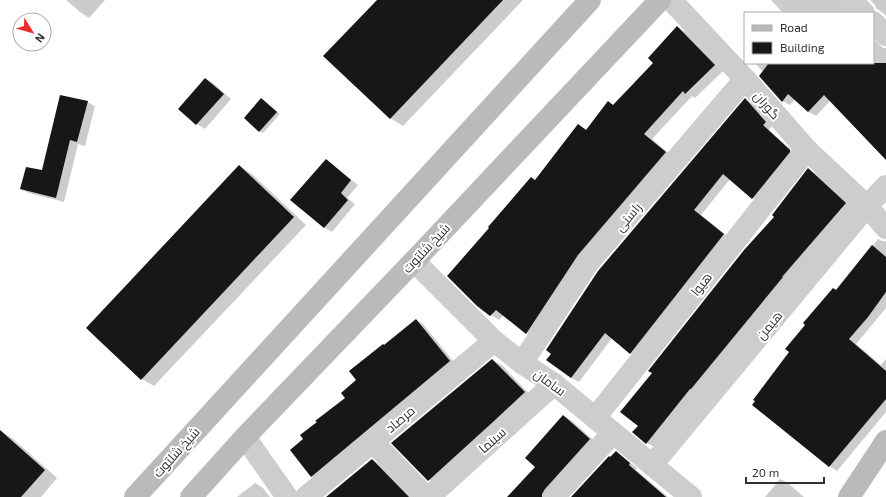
<svg xmlns="http://www.w3.org/2000/svg" width="886" height="497" font-family="'Exo 2',Cairo,sans-serif">
	<rect width="100%" height="100%" fill="#fff"/>
	<g fill="#0003">
		<path d="M 66,0 L 105,0 L 89,18 L 80,12 Z"/>
		<path d="M 378,0 L 523,0 L 403,126 L 390,118 Z"/>
		<path d="M 771,0 L 847,0 L 849,13 L 783,13 Z"/>
		<path d="M 870,0 L 886,0 L 886,16 L 883,13 L 877,9 L 874,4 Z"/>
		<path d="M 677,27 L 686,32 L 723,71 L 695,98 L 692,96 L 652,139 L 674,158 L 535,338 L 527,333 L 504,315 L 499,320 L 491,315 L 477,305 L 536,181 L 578,125 L 587,130 L 614,106 L 654,63 Z"/>
		<path d="M 873,38 L 883,48 L 886,48 L 886,157 L 831,100 L 816,116 L 809,112 L 795,99 L 790,105 L 782,101 L 763,72 L 755,63 L 873,63 Z"/>
		<path d="M 206,79 L 213,83 L 231,99 L 205,129 L 197,124 L 179,109 Z"/>
		<path d="M 262,99 L 265,101 L 280,114 L 263,133 L 259,131 Z"/>
		<path d="M 745,99 L 753,104 L 772,126 L 769,130 L 797,155 L 760,202 L 753,198 L 730,179 L 701,215 L 731,239 L 637,358 L 630,353 L 612,338 L 579,382 L 571,378 Z"/>
		<path d="M 87,102 L 95,106 L 85,146 L 78,144 L 64,202 L 29,193 L 21,189 L 42,172 Z"/>
		<path d="M 326,160 L 333,165 L 358,185 L 347,198 L 355,204 L 332,232 L 325,228 L 291,200 Z"/>
		<path d="M 239,166 L 252,174 L 306,225 L 154,386 L 142,379 Z"/>
		<path d="M 809,170 L 818,175 L 855,209 L 656,448 L 647,443 L 639,426 L 653,373 L 775,216 Z"/>
		<path d="M 878,239 L 882,241 L 886,241 L 886,308 L 856,344 L 881,365 L 886,359 L 886,412 L 837,471 L 829,466 L 837,291 Z"/>
		<path d="M 416,320 L 423,324 L 457,366 L 319,480 L 311,476 L 305,439 L 346,398 L 358,381 L 384,345 Z"/>
		<path d="M 492,360 L 502,365 L 533,398 L 438,486 L 429,480 Z"/>
		<path d="M 563,416 L 571,420 L 598,444 L 551,497 L 508,497 L 536,467 Z"/>
		<path d="M 0,431 L 12,438 L 57,478 L 41,497 L 0,497 Z"/>
		<path d="M 616,452 L 623,457 L 637,468 L 636,470 L 668,497 L 572,497 Z"/>
		<path d="M 372,460 L 380,465 L 411,497 L 327,497 Z"/>
		<path d="M 780,479 L 788,483 L 804,497 L 765,497 Z"/>
		<path d="M 255,483 L 263,488 L 270,497 L 237,497 Z"/>
	</g>
	<g fill="#171717">
		<path d="M 377,0 L 503,0 L 390,119 L 323,56 Z"/>
		<path d="M 677,26 L 715,65 L 685,94 L 683,91 L 644,134 L 666,152 L 578,255 L 526,334 L 496,310 L 490,316 L 477,306 L 447,276 L 489,228 L 488,227 L 531,177 L 535,180 L 578,124 L 586,130 L 608,101 L 613,105 L 653,63 L 648,58 Z"/>
		<path d="M 769,63 L 886,63 L 886,160 L 824,95 L 808,112 L 788,94 L 782,102 L 759,76 Z"/>
		<path d="M 205,78 L 224,94 L 196,125 L 178,109 Z"/>
		<path d="M 60,95 L 88,101 L 77,142 L 70,140 L 56,198 L 20,189 L 26,167 L 42,170 Z"/>
		<path d="M 261,98 L 277,112 L 259,132 L 244,118 Z"/>
		<path d="M 745,98 L 766,122 L 763,125 L 789,149 L 790,150 L 790,152 L 752,199 L 723,174 L 694,210 L 724,234 L 630,354 L 605,333 L 571,378 L 546,360 L 551,354 L 546,350 L 598,271 Z"/>
		<path d="M 326,159 L 351,180 L 341,193 L 348,200 L 324,228 L 290,200 Z"/>
		<path d="M 239,165 L 294,217 L 141,380 L 86,328 Z"/>
		<path d="M 808,168 L 846,203 L 782,277 L 783,277 L 691,389 L 690,389 L 646,444 L 632,432 L 638,426 L 620,412 L 652,373 L 648,371 L 744,250 L 774,217 L 772,215 Z"/>
		<path d="M 872,245 L 886,257 L 886,292 L 868,317 L 849,339 L 886,371 L 886,399 L 829,467 L 752,405 L 755,401 L 753,400 L 789,352 L 785,349 L 805,325 L 803,323 L 833,288 L 836,290 Z"/>
		<path d="M 416,319 L 450,361 L 311,477 L 290,450 L 303,439 L 300,435 L 317,422 L 315,421 L 345,398 L 341,393 L 356,380 L 349,371 L 383,344 L 384,345 Z"/>
		<path d="M 492,359 L 525,392 L 494,421 L 428,481 L 391,443 Z"/>
		<path d="M 563,415 L 590,439 L 545,489 L 542,494 L 542,497 L 507,497 L 535,467 L 525,458 Z"/>
		<path d="M 0,430 L 45,470 L 21,497 L 0,497 Z"/>
		<path d="M 616,451 L 630,463 L 629,465 L 666,497 L 571,497 L 609,456 L 610,457 Z"/>
		<path d="M 372,459 L 409,497 L 326,497 Z"/>
	</g>
	<g fill="none" stroke-linecap="round" stroke-linejoin="round">
		<g stroke="#cdcdcd" stroke-width="22">
			<path d="M 671,0 L 745,79 L 807,150 L 867,206 L 886,228"/>
			<path d="M 851,0 L 864,13"/>
			<path d="M 873,22 L 886,35"/>
			<path d="M 414,261 L 494,341 L 522,363 L 554,384 L 691,497"/>
			<path d="M 522,363 L 588,263 L 745,79"/>
			<path d="M 595,418 L 807,150"/>
			<path d="M 245,437 L 287,497"/>
			<path d="M 373,442 L 426,497"/>
			<path d="M 652,465 L 867,206 L 886,186"/>
			<path d="M 306,497 L 494,341"/>
			<path d="M 429,497 L 554,384"/>
			<path d="M 554,497 L 613,433"/>
		</g>
		<g stroke="#bababa" stroke-width="22">
			<path d="M 135,497 L 590,0"/>
			<path d="M 191,497 L 245,437 L 414,261 L 660,0"/>
			<path d="M 849,497 L 886,441"/>
		</g>
	</g>
	<g text-anchor="middle" stroke-width="4" stroke-linejoin="round" paint-order="stroke">
		<g font-size="13" fill="#303030" stroke="#fff">
			<text transform="translate(767 105) rotate(49)" y="5">گوران</text>
			<text transform="translate(628 217) rotate(-50)" y="5">راستی</text>
			<text transform="translate(426 248) rotate(-47)" y="5">شیخ شلتوت</text>
			<text transform="translate(701 284) rotate(-52)" y="5">هیوا</text>
			<text transform="translate(769 325) rotate(-50)" y="5">هیمن</text>
			<text transform="translate(550 382) rotate(36)" y="5">سامان</text>
			<text transform="translate(400 419) rotate(-40)" y="5">مرصاد</text>
			<text transform="translate(492 440) rotate(-42)" y="5">سینما</text>
			<text transform="translate(176 452) rotate(-48)" y="5">شیخ شلتوت</text>
		</g>
	</g>
	<rect x="744" y="12" width="130" height="52" fill="#ffffff" stroke="#acacac"/>
	<rect x="752" y="25" width="20" height="6" fill="#bababa" stroke="#acacac"/>
	<text x="780" y="32" font-size="12" fill="#303030">Road</text>
	<rect x="752" y="42" width="20" height="12" fill="#171717" stroke="#acacac"/>
	<text x="780" y="52" font-size="12" fill="#303030">Building</text>
	<g transform="translate(32 32) rotate(127)"><circle r="19" fill="#ffffff" stroke="#acacac"/>
	<path d="M0-3L7 15L0 10L-7 15Z" fill="#ec2d2d"/>
	<text y="-6" font-size="11" font-weight="bold" text-anchor="middle" fill="#303030">N</text>
	</g>
	<path d="M746 477v6h78v-6" fill="none" stroke="#303030" stroke-width="2"/>
	<text x="752" y="477" font-size="12" fill="#303030" stroke="#ffffff" stroke-width="3" paint-order="stroke">20 m</text>
</svg>
